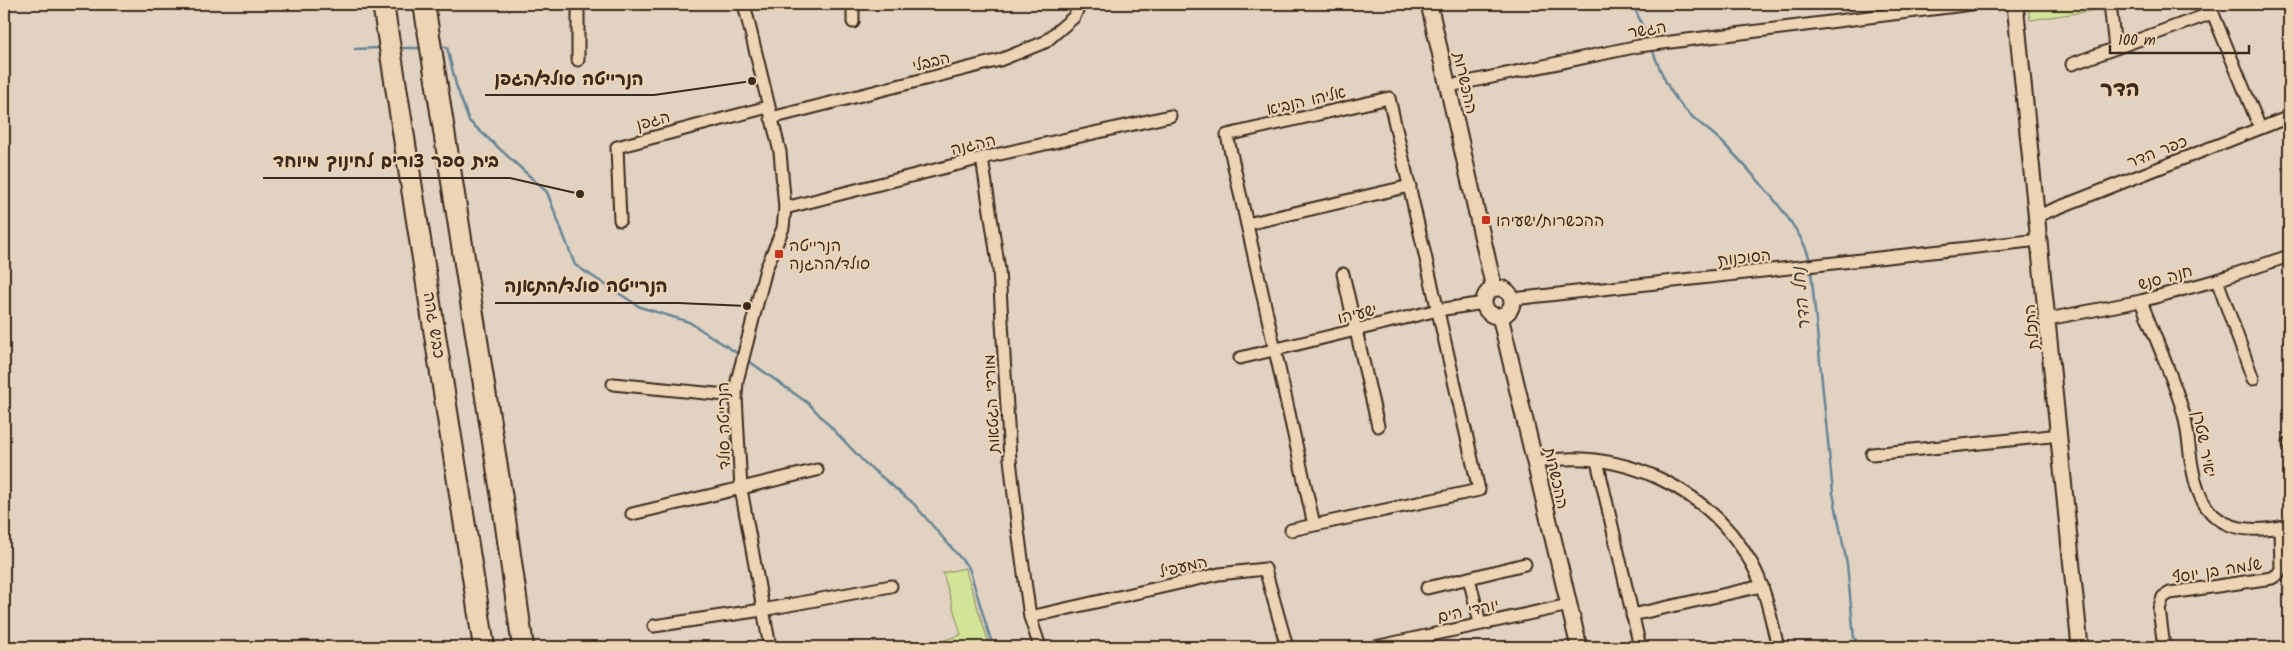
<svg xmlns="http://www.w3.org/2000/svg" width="2293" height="651" font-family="Kalam,'Playpen Sans Hebrew',sans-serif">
	<rect width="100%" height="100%" fill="#e1d2c2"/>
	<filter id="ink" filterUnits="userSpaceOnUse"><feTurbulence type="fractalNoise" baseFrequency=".02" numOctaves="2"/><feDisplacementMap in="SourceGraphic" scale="10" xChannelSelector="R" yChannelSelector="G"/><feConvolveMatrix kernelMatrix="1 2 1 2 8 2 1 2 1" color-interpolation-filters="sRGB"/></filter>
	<g filter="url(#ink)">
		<g fill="#d2e497" stroke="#86875a">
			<path d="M 2028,4 L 2103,4 L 2103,9 L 2030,20 Z"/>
			<path d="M 965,568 L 990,647 L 922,647 L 961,635 L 943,573 Z"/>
		</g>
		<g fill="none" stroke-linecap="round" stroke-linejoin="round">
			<g stroke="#678595" stroke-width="2.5">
				<path d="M 1633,4 L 1649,41"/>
				<path d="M 443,47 L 447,47 L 456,85 L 469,121 L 547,192 L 575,265 L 640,307 L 689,322 L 740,355"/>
				<path d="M 403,48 L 419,48"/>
				<path d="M 355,49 L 378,48"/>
				<path d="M 1652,49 C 1660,70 1667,89 1682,106 C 1693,120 1710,130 1722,142 C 1747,167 1805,229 1810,262"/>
				<path d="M 1811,270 L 1833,493 L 1847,564 L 1854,638 L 1862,647"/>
				<path d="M 746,359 L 809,404 L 865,463 L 913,503 L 969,568 L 993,647"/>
			</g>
			<g stroke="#3b2a1e" stroke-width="15">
				<g id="street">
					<path d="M 578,4 L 578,60"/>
					<path d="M 744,4 L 780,152 L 785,208 L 783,228 L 766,269 L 737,381 L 736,396 L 741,489 L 770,647"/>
					<path d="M 853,4 L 853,22"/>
					<path d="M 2110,4 L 2115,48"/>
					<path d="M 2209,4 L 2260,128"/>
					<path d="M 2072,64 L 2212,13"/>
					<path d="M 1449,86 L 1639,46 L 1972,4"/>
					<path d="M 771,118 L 1000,60 L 1045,42 L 1074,17 L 1080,4"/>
					<path d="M 982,158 L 999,270 L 1010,459 L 1018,530 L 1030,617 L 1040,647"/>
					<path d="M 785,208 L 982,158 L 1170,116"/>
					<path d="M 2037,216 L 2289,117"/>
					<path d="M 620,220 L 617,147 L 768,107"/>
					<path d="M 1247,224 L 1410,186"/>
					<path d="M 1343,274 L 1378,426"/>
					<path d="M 2217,280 L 2253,379"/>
					<path d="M 1513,299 L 2039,240"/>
					<path d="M 2141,301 C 2154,336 2174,379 2184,415 C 2190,439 2189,466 2198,490 C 2212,532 2252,534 2289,525"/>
					<path d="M 2048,319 L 2141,301 L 2217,280 L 2289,256"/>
					<path d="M 1240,358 L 1438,310 L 1484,303"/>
					<path d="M 613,384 L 736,396"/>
					<path d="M 2289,443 L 2289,444"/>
					<path d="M 1872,454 L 2060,435"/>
					<path d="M 1597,461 L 1640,647"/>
					<path d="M 1536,462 C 1622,447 1709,488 1752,564 C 1766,589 1771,620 1778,647"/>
					<path d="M 632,514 L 817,470"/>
					<path d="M 1291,530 L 1479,490 L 1389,98 L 1227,135 L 1314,525"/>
					<path d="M 1427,588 L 1469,578"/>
					<path d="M 1632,615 L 1762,586"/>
					<path d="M 1030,617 L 1219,574 L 1265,569 L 1287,647"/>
					<path d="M 1480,623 L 1469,578 L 1525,564"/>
					<path d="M 654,626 L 762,610 L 891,586"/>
					<path d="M 1375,647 L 1569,605"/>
					<path d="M 2164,647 L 2159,609 L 2163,597 L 2170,593 L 2272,578 L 2278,574 L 2281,569 L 2280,527"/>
				</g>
			</g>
			<g stroke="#3b2a1e" stroke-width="19">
				<g id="secondary">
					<path d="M 1429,4 L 1494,288"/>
					<path d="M 2015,4 L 2080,647"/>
					<circle cx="1498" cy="302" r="14"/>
					<path d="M 1500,316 L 1579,647"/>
				</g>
			</g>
			<g stroke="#3b2a1e" stroke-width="24">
				<g id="highway">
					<path d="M 383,4 L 484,647"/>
					<path d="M 424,4 L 503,505 L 523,647"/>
				</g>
			</g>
			<use href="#street" stroke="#edd4b5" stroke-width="11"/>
			<use href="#secondary" stroke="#edd4b5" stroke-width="15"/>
			<use href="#highway" stroke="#edd4b5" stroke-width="20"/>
		</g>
	</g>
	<g fill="#c8321e" stroke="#edd4b5" stroke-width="2">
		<rect x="1481" y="215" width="10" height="10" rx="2.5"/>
		<rect x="774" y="249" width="10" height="10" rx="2.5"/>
	</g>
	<g text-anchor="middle" stroke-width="4.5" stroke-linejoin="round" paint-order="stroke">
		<g font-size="16" fill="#3b2a1e" stroke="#edd4b5">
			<text transform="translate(1647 29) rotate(-9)" y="6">הגשר</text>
			<text transform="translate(931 61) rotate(-14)" y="6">הבבלי</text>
			<text transform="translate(1466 83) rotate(77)" y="6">ההכשרות</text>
			<text transform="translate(1306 100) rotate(-13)" y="6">אליהו הנביא</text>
			<text transform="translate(653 120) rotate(-15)" y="6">הגפן</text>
			<text transform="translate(973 144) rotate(-13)" y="6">ההגנה</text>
			<text transform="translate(2157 151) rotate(-21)" y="6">כפר הדר</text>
			<text transform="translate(1744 257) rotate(-6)" y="6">הסוכנות</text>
			<text transform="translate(2165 277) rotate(-15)" y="6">חנה סנש</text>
			<text transform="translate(1357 313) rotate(-14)" y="6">ישעיהו</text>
			<text transform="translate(435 325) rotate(81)" y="6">כביש גהה</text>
			<text transform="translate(2031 327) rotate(-96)" y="6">התכלת</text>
			<text transform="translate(991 404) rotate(-93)" y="6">מורדי הגטאות</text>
			<text transform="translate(723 426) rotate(-91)" y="6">הנרייטה סולד</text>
			<text transform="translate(2205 444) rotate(79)" y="6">יאיר שטרן</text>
			<text transform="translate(1557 478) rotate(77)" y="6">ההכשרות</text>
			<text transform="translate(1183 566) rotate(-13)" y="6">המעפיל</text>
			<text transform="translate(2217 570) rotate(-9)" y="6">שלמה בן יוסף</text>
			<text transform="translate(1468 610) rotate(-12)" y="6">יורדי הים</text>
		</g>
		<g font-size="16" fill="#3b2a1e" stroke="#edd4b5" text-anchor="start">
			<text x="1496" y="226">ההכשרות/ישעיהו</text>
			<text x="789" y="251">הנרייטה<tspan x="789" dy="18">סולד/ההגנה</tspan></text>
		</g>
		<g font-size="18" font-style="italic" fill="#46413c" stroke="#edd4b5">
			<text transform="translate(1801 299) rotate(-96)" y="6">נחל הדר</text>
		</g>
		<g font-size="21" font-weight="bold" fill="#3b2a1e" stroke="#edd4b5">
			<text x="2120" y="96">הדר</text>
		</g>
	</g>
	<path fill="none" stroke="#3b2a1e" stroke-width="2" d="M752 81L654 95H485M580 194L510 178H263M747 306L678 303H495"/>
	<g fill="#3b2a1e" stroke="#edd4b5" stroke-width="2">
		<circle cx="752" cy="81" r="5"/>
		<circle cx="580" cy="194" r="5"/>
		<circle cx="747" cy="306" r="5"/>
	</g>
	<g font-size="18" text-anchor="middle" font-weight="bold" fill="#3b2a1e" stroke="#edd4b5" stroke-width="4.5" stroke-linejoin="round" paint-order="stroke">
		<text x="569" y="85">הנרייטה סולד/הגפן</text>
		<text x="386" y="167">בית ספר צורים לחינוך מיוחד</text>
		<text x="586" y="292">הנרייטה סולד/התאנה</text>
	</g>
	<rect width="2293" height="651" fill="none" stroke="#edd4b5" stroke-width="20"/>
	<rect x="10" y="10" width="2273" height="631" fill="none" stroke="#3b2a1e" stroke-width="2" filter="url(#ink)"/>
	<path d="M2110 45v8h139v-8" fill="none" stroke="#3b2a1e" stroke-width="2.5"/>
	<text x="2118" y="45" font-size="15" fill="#3b2a1e" stroke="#edd4b5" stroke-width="4" paint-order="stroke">100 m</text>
</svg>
